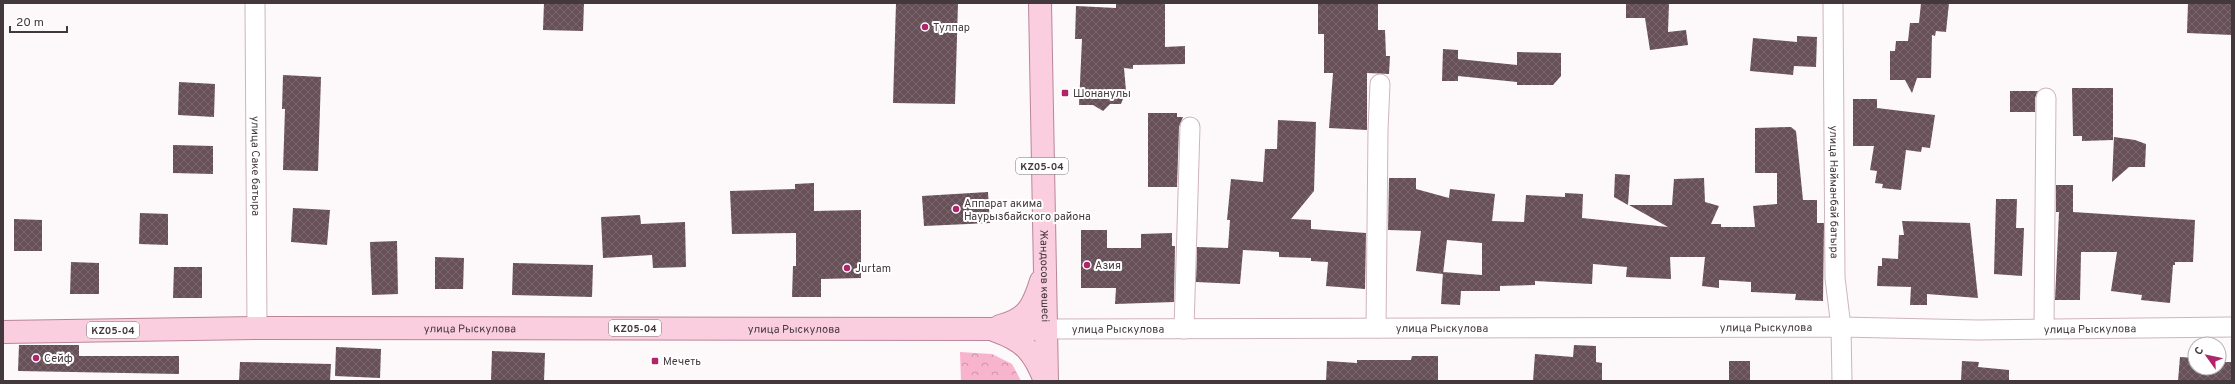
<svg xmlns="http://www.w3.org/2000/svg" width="2235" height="384" font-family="Overpass,sans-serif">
	<defs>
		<pattern id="park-crowns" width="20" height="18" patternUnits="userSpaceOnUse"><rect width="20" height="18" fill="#f7b4cc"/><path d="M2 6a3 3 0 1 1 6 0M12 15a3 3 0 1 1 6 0" fill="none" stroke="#ca93a7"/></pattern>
		<pattern id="building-cross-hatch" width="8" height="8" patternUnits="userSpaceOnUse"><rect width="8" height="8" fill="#675058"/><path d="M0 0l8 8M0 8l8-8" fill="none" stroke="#7a676e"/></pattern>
	</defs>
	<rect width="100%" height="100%" fill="#fdf8fa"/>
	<path fill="url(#park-crowns)" d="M 960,352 L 992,354 L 1012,364 L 1021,381 L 961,381 Z"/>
	<g fill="url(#building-cross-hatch)">
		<path d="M 544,3 L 584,3 L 583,31 L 543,30 Z"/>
		<path d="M 896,3 L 958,3 L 955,104 L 893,103 Z"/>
		<path d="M 1116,3 L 1165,3 L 1165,47 L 1185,46 L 1185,64 L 1133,65 L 1133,69 L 1124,68 L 1126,91 L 1121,104 L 1110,104 L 1103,111 L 1093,105 L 1079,105 L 1082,39 L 1075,39 L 1076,6 L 1116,8 Z"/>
		<path d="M 1318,3 L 1378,3 L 1378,30 L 1385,30 L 1386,56 L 1390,56 L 1389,74 L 1367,73 L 1367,130 L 1329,128 L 1333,73 L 1324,73 L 1324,34 L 1318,34 Z"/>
		<path d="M 1626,3 L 1669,3 L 1668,32 L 1686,30 L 1688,45 L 1650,50 L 1645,18 L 1626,18 Z"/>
		<path d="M 1921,3 L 1949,3 L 1946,32 L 1936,31 L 1935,36 L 1932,35 L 1931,78 L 1917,78 L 1912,93 L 1905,80 L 1890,80 L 1890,51 L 1895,51 L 1896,41 L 1908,41 L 1910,23 L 1919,23 Z"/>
		<path d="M 2188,3 L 2232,3 L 2232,35 L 2187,33 Z"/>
		<path d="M 1797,36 L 1817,37 L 1816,67 L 1794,66 L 1793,75 L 1750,71 L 1753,38 L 1797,42 Z"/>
		<path d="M 1443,49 L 1458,50 L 1458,59 L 1517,65 L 1517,52 L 1561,53 L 1561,76 L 1553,85 L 1517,85 L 1517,82 L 1458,76 L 1458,81 L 1442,81 Z"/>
		<path d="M 283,75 L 321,77 L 318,171 L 283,170 L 285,109 L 282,109 Z"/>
		<path d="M 179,82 L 215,84 L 214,117 L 178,115 Z"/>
		<path d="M 2072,88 L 2113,88 L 2113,140 L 2082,141 L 2082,136 L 2073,136 Z"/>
		<path d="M 2010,91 L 2038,91 L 2035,98 L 2035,112 L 2010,112 Z"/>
		<path d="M 1853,99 L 1877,99 L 1877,108 L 1935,115 L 1930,148 L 1922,147 L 1921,152 L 1906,150 L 1901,190 L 1882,188 L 1883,184 L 1875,183 L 1877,171 L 1870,170 L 1874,146 L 1853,146 Z"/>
		<path d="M 1148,113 L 1177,113 L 1177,117 L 1183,117 L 1179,127 L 1177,187 L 1148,187 Z"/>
		<path d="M 1278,120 L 1316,122 L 1314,191 L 1291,219 L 1311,220 L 1311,229 L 1366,233 L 1365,289 L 1326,286 L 1328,262 L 1311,261 L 1311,258 L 1279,257 L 1279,252 L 1243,250 L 1240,284 L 1196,282 L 1197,247 L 1228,248 L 1230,220 L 1227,220 L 1231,179 L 1263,182 L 1265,149 L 1277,149 Z"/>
		<path d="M 1791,127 L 1796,131 L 1803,200 L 1817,200 L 1817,223 L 1824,223 L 1823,301 L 1795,300 L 1796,294 L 1751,292 L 1751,282 L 1719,280 L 1719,288 L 1702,286 L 1705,257 L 1670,257 L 1671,279 L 1626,277 L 1627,267 L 1593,264 L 1592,284 L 1535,281 L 1535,285 L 1500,286 L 1500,291 L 1461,291 L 1460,305 L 1441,304 L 1443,272 L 1482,275 L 1482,243 L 1447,240 L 1443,274 L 1416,271 L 1421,231 L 1388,230 L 1389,178 L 1416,178 L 1416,189 L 1449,198 L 1450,189 L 1495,194 L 1492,221 L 1524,222 L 1526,195 L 1565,197 L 1565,193 L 1583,194 L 1582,218 L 1668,227 L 1629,205 L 1672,205 L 1674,179 L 1704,178 L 1705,202 L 1719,206 L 1711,224 L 1721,224 L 1721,227 L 1755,227 L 1753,206 L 1777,204 L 1777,173 L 1755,173 L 1755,128 Z"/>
		<path d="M 2114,137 L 2135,140 L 2146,144 L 2145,167 L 2129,167 L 2112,182 Z"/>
		<path d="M 173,145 L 213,146 L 213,174 L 173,173 Z"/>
		<path d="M 1615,174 L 1630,175 L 1628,205 L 1614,197 Z"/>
		<path d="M 814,183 L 814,211 L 861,210 L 861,278 L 821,279 L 821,297 L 792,297 L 793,266 L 796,266 L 796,233 L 732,234 L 730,191 L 795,189 L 795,184 Z"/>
		<path d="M 2056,185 L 2073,185 L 2073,212 L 2195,220 L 2193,262 L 2175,262 L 2175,265 L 2173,265 L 2170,303 L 2141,300 L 2142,295 L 2111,291 L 2117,252 L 2081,252 L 2080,300 L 2055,300 L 2059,212 L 2063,212 L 2056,212 Z"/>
		<path d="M 988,192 L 990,223 L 924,226 L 922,196 Z"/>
		<path d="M 1996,199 L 2017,199 L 2016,228 L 2024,228 L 2022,276 L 1994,274 Z"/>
		<path d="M 293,208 L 330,210 L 327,245 L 291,242 Z"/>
		<path d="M 140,213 L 168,214 L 168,245 L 139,244 Z"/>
		<path d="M 640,215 L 641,224 L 685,222 L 686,267 L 653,268 L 652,255 L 603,258 L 601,217 Z"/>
		<path d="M 14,219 L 42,220 L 42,251 L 14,251 Z"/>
		<path d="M 1902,221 L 1970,223 L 1978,298 L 1927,294 L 1927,305 L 1910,305 L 1911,287 L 1877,286 L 1878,266 L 1882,266 L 1882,258 L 1898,259 L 1899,235 L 1904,235 Z"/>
		<path d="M 1081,230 L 1107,230 L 1107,248 L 1141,248 L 1141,234 L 1172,233 L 1172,246 L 1175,246 L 1174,302 L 1115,304 L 1116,288 L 1081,288 Z"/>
		<path d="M 397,241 L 398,294 L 372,295 L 370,242 Z"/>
		<path d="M 435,257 L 464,258 L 463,289 L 435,289 Z"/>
		<path d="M 71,262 L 99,263 L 99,294 L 70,294 Z"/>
		<path d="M 513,263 L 593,265 L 592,297 L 512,295 Z"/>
		<path d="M 174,267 L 202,267 L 202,298 L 173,298 Z"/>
		<path d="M 19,345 L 79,345 L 79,356 L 179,356 L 179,374 L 18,371 Z"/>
		<path d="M 1574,345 L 1596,346 L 1596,362 L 1602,363 L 1602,381 L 1533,381 L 1535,354 L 1573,357 Z"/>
		<path d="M 336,347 L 381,349 L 380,378 L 335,376 Z"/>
		<path d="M 492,351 L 545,353 L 544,381 L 491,381 Z"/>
		<path d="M 1412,356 L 1438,356 L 1438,381 L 1326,381 L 1327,361 L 1357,363 L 1357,360 L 1411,360 Z"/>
		<path d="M 2180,357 L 2195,358 L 2195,368 L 2219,368 L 2219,362 L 2232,362 L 2232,381 L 2178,381 Z"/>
		<rect x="1729" y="361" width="21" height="20"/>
		<path d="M 1962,361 L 1979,362 L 1978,367 L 2009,370 L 2009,381 L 1961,381 Z"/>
		<path d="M 240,362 L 331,364 L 330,381 L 239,381 Z"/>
	</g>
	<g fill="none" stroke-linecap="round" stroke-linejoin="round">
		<g stroke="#cfb4bd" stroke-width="21">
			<g id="minor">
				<path id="s1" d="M 255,3 L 257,328"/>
				<path id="s2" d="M 1833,3 L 1835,278 L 1841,327 L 1842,381"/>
				<path d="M 1376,328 L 1378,130 L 1380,84"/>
				<path id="s3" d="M 1046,329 L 1841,327 L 1978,330 L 2232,327"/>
				<path d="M 1184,329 L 1190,127"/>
				<path d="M 2044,329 L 2046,98"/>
			</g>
		</g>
		<g stroke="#b98598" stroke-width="24">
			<g id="major">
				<path id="s4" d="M 1040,3 L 1047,381"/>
				<path d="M 1000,326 C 1027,319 1033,307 1041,281"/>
				<path d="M 996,331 C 1024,341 1034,352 1045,381"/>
				<path id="s5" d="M 3,332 L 257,328 L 1046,329"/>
			</g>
		</g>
		<use href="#minor" stroke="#fff" stroke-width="19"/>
		<use href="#major" stroke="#fbcedf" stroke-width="22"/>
	</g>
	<g fill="#ae2569" stroke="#fff" stroke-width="1.5">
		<circle cx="925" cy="27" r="4"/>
		<rect x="1061" y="89" width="8" height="8" rx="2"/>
		<circle cx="956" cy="209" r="4"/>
		<circle cx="1087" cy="265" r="4"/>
		<circle cx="847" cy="268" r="4"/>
		<circle cx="36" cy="358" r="4"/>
		<rect x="651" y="357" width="8" height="8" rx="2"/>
	</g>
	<g text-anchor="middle" stroke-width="4" stroke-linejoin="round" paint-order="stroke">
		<g fill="#fff" stroke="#7b7476" stroke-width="1">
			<rect x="1016" y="158" width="52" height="16" rx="3"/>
			<rect x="609" y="320" width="52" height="16" rx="3"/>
			<rect x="87" y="322" width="52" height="16" rx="3"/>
		</g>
		<g font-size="10" font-weight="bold" fill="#43383c">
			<text x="1042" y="170">KZ05-04</text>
			<text x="635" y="332">KZ05-04</text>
			<text x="113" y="334">KZ05-04</text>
		</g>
		<g font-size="11" fill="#43383c" stroke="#fff" text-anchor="start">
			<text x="933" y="31">Тулпар</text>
			<text x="1073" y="97">Шонанулы</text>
			<text x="964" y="207">Аппарат акима<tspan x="964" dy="13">Наурызбайского района</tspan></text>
			<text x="1095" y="269">Азия</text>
			<text x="855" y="272">Jurtam</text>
			<text x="44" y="362">Сейф</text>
			<text x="663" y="365">Мечеть</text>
		</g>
		<g font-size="11" fill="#43383c" stroke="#fff">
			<text dy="4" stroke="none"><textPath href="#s1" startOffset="163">улица Саке батыра</textPath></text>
			<text dy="4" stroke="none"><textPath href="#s2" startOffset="189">улица Найманбай батыра</textPath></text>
			<text dy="4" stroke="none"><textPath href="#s4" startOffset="273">Жандосов көшесі</textPath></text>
			<text dy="4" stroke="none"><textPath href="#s5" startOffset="467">улица Рыскулова</textPath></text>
			<text dy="4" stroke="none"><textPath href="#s3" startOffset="396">улица Рыскулова</textPath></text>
			<text dy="4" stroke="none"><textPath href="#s3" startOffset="720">улица Рыскулова</textPath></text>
			<text dy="4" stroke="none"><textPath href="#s5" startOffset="791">улица Рыскулова</textPath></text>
			<text dy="4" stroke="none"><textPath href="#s3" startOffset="72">улица Рыскулова</textPath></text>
			<text dy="4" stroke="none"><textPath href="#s3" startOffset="1044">улица Рыскулова</textPath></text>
		</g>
	</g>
	<rect width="2235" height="384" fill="none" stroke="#43383c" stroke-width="8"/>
	<g transform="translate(2207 356) rotate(303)"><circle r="19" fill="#ffffff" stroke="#b4afb1"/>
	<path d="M0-3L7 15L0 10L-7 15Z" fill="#ae2569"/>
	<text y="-6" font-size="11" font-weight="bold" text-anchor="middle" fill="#43383c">С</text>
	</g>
	<path d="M10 26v6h57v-6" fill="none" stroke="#43383c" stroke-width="2"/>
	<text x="16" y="26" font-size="12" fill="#43383c" stroke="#ffffff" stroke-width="3" paint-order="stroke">20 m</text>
</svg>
